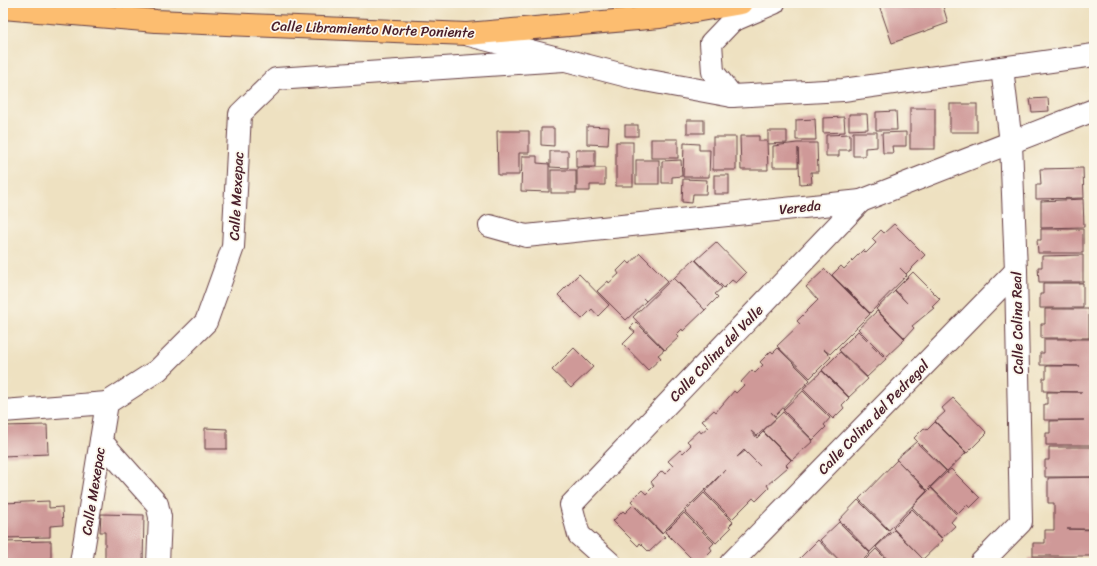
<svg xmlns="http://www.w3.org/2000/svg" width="1097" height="566" font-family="Sriracha,sans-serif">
	<rect width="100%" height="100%" fill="#fbf7ec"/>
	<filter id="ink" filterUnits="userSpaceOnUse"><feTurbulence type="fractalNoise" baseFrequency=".025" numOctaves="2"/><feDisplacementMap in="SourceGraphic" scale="8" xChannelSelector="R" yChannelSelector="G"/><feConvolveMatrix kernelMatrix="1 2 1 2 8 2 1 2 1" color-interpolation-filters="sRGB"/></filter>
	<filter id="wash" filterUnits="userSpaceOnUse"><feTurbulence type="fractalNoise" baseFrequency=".012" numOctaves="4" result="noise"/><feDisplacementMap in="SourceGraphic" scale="16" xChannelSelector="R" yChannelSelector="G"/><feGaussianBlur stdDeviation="0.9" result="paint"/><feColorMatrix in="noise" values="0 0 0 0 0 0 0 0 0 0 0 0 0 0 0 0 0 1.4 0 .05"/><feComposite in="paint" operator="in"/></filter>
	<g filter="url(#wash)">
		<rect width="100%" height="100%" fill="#eee1c1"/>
		<g id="blocks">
			<g fill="#cf9998" fill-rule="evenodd">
				<path d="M 886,3 L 942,3 L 948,23 L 892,43 L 879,5 Z"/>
				<path d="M 1048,98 L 1049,111 L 1032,112 L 1030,99 Z"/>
				<rect x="950" y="104" width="27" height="28"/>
				<rect x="910" y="108" width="25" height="41"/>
				<path d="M 896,111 L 897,130 L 876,130 L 876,112 Z"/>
				<path d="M 849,114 L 867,114 L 868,129 L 849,130 Z"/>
				<path d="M 844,117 L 845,132 L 823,133 L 823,118 Z"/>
				<path d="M 815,119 L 816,140 L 796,140 L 796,120 Z"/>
				<rect x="687" y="120" width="17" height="13"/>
				<rect x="625" y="125" width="13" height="11"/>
				<path d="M 587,126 L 609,127 L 608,145 L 587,144 Z"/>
				<path d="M 541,128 L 554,128 L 554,146 L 541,145 Z"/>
				<path d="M 497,131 L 529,131 L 529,153 L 519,153 L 519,175 L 498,175 Z"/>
				<path d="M 768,131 L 787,131 L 787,143 L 768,144 Z"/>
				<path d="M 853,132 L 877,132 L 877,147 L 865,148 L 865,156 L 853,156 Z"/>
				<path d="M 906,132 L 906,146 L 892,146 L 893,153 L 883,153 L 882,133 Z"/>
				<path d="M 850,134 L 850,150 L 839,150 L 839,156 L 826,156 L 826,135 Z"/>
				<path d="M 740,136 L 759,136 L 759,141 L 767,141 L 768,170 L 741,170 Z"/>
				<rect x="713" y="137" width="23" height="33"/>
				<rect x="651" y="139" width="27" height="19"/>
				<rect x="616" y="142" width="17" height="44"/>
				<path d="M 684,143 L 699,144 L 699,150 L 710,150 L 709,177 L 683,177 Z"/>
				<path d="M 797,143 L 817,143 L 818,172 L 811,172 L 812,183 L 800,184 L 798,148 L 798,167 L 773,167 L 773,146 Z"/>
				<rect x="576" y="150" width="19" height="17"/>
				<path d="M 550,151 L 568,151 L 568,168 L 550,167 Z"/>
				<path d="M 522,156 L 537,156 L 537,163 L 549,164 L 549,192 L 521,191 Z"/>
				<rect x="636" y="160" width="23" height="24"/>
				<path d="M 681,160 L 682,176 L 672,177 L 672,183 L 662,183 L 662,161 Z"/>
				<path d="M 577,168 L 605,168 L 605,185 L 590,185 L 590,191 L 577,191 Z"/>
				<path d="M 1083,168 L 1084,198 L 1036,199 L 1036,185 L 1041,185 L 1040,169 Z"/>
				<rect x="551" y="170" width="25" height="23"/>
				<rect x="714" y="175" width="15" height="19"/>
				<path d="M 683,179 L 707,180 L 706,194 L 693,194 L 692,203 L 682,202 Z"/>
				<path d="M 1083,199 L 1084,227 L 1041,228 L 1041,201 Z"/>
				<path d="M 894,224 L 925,255 L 906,274 L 900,268 L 907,275 L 870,313 L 832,275 L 841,266 L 844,269 L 863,250 L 866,253 L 876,243 L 872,239 L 881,230 L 884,233 Z"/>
				<path d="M 1041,229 L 1083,229 L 1083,253 L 1038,253 L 1037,240 L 1041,240 Z"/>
				<path d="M 716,242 L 746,273 L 736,283 L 732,280 L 724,288 L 696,260 Z"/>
				<path d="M 640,253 L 668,281 L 646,301 L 643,298 L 646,301 L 626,320 L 597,291 L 608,281 L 609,283 L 619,274 L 617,271 L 627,261 L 630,264 Z"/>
				<path d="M 1083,255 L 1083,282 L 1039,282 L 1038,267 L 1042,267 L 1042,256 Z"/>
				<path d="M 694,259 L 722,288 L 715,294 L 718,297 L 705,310 L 674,278 Z"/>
				<path d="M 825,269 L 870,314 L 830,354 L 823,349 L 831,357 L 810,378 L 777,346 L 800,324 L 797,321 L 818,300 L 806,287 Z"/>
				<path d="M 913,272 L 940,299 L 932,307 L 934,308 L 912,326 L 914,328 L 905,338 L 876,309 L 895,291 L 907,303 L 895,290 Z"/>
				<path d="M 579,274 L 609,305 L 598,316 L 592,309 L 582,319 L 558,295 Z"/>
				<path d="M 673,278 L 705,310 L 683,331 L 682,329 L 676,335 L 679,337 L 665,350 L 633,317 Z"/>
				<path d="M 1043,283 L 1083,283 L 1083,308 L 1040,308 L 1040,294 L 1043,294 Z"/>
				<path d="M 1045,309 L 1089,309 L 1089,338 L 1041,338 L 1041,324 L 1045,324 Z"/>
				<path d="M 877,311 L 905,339 L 886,357 L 858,329 Z"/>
				<path d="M 636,322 L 664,350 L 658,355 L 661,358 L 648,370 L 623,344 L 635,332 L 630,328 Z"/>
				<path d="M 858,331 L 886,359 L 867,377 L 839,350 Z"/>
				<path d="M 1044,339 L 1092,339 L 1094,445 L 1046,445 L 1046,433 L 1050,433 L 1050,421 L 1084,420 L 1044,420 L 1044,404 L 1047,404 L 1047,392 L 1082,392 L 1043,391 L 1043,378 L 1046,378 L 1046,366 L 1080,366 L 1040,365 L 1040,353 L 1044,353 Z"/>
				<path d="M 574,348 L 593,367 L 571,388 L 552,370 Z"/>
				<path d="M 778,348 L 810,380 L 775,416 L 771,412 L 776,418 L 757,436 L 751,431 L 757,438 L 763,432 L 791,460 L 786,465 L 788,467 L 767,485 L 769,488 L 756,501 L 753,498 L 732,519 L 705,492 L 725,470 L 662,533 L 631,501 L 642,490 L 646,494 L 654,486 L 651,482 L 662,471 L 665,474 L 673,466 L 668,461 L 680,450 L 683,453 L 691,445 L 687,441 L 699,430 L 701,433 L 708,427 L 702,421 L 714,410 L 716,412 L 734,391 L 736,393 L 744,385 L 741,382 L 752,370 L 755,373 L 763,365 L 760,362 L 771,351 L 773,353 ZM 744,450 L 760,466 L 745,451 L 737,457 Z"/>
				<path d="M 840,352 L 868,379 L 849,397 L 822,370 Z"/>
				<path d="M 822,371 L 849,398 L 842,405 L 844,408 L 833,419 L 803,389 Z"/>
				<path d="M 803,391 L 830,418 L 824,425 L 826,427 L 813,440 L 783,410 Z"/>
				<path d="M 953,398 L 987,433 L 967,453 L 935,421 L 945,412 L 942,408 Z"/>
				<path d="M 783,412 L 813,441 L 792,460 L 763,431 Z"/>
				<path d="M 935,422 L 966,453 L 947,471 L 914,438 L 924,428 L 927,430 Z"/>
				<path d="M 47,425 L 48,454 L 3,456 L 3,426 Z"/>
				<path d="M 205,428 L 227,429 L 227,449 L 205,449 Z"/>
				<path d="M 916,442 L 946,471 L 927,490 L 896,459 Z"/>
				<path d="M 1049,447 L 1094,447 L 1094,477 L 1045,477 L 1045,460 L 1049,460 Z"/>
				<path d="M 897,460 L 927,491 L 889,530 L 859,499 Z"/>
				<path d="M 951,469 L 980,498 L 970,508 L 967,505 L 958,514 L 931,487 L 947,472 L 948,474 L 947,472 Z"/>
				<path d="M 1094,477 L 1094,529 L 1067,529 L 1094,530 L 1094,556 L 1033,556 L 1033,543 L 1045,543 L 1045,530 L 1054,530 L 1054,503 L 1048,503 L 1048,478 Z"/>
				<path d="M 931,488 L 957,515 L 951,522 L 955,526 L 942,538 L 912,507 Z"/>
				<path d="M 704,493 L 733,522 L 729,526 L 731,528 L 716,543 L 685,512 Z"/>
				<path d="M 858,500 L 890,532 L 870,552 L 839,520 Z"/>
				<path d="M 49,501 L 49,508 L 62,507 L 63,525 L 50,526 L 50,537 L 3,538 L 3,503 Z"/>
				<path d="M 633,505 L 665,537 L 649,552 L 640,543 L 638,546 L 613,521 L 623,511 L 625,513 Z"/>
				<path d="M 912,509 L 943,540 L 923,559 L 893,528 Z"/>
				<path d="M 684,513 L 714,543 L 710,547 L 712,550 L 699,563 L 696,563 L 665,532 Z"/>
				<path d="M 101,514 L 144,515 L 143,563 L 105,563 L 105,532 L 100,532 Z"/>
				<path d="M 839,522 L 870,553 L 860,563 L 842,563 L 820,540 Z"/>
				<path d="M 894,530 L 924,560 L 921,563 L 891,563 L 876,547 Z"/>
				<path d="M 818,540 L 840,563 L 799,563 L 797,561 Z"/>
				<path d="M 51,541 L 51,563 L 3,563 L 3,542 Z"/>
				<path d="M 876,549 L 890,563 L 862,563 Z"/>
				<rect x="1028" y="558" width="46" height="5"/>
				<path d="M 575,560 L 585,563 L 574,563 Z"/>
			</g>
		</g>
	</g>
	<g filter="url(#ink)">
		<use href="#blocks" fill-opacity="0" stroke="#633c42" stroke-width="1"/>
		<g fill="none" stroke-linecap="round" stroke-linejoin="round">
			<g stroke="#633c42" stroke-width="24">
				<g id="minor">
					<path d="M 469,35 L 639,79 L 732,96 L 843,90 L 1094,55"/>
					<path d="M 732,96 L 713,72 L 711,43 L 732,21 L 774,3"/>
					<path d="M 490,226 L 526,236 L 861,201 L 1094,110"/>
					<path d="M 3,411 L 107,403"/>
					<path d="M 101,441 L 157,504 L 160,517 L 158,563"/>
					<path d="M 81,563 L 107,403 L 158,370 L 206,322 L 233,247 L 240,114 L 276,79 L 564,60"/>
					<path d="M 610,563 L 579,535 L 571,505 L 861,201"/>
					<path d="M 731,563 L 1016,271"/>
					<path d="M 981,563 L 1021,522 L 1016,271 L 1011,143 L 1002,68"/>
				</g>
			</g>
			<g stroke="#633c42" stroke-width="24">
				<path id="highway" d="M 3,8 L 156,21 L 467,34 L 660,17 L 741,3"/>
			</g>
			<use href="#minor" stroke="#fff" stroke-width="22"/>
			<use href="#highway" stroke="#fcbd6f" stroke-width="22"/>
		</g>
	</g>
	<g text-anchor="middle" stroke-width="3.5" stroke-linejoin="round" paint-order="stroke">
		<g font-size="14" fill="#4a1f2b" stroke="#fbf7ec">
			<text transform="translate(373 29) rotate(2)" y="5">Calle Libramiento Norte Poniente</text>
			<text transform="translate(236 196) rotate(-87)" y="5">Calle Mexepac</text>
			<text transform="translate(800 207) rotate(-6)" y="5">Vereda</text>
			<text transform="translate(1017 323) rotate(-91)" y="5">Calle Colina Real</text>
			<text transform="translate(716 353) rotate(-46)" y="5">Calle Colina del Valle</text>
			<text transform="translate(873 417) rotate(-46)" y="5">Calle Colina del Pedregal</text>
			<text transform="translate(93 491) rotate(-81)" y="5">Calle Mexepac</text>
		</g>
	</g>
	<rect width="1097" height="566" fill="none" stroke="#fbf7ec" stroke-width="16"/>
</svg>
